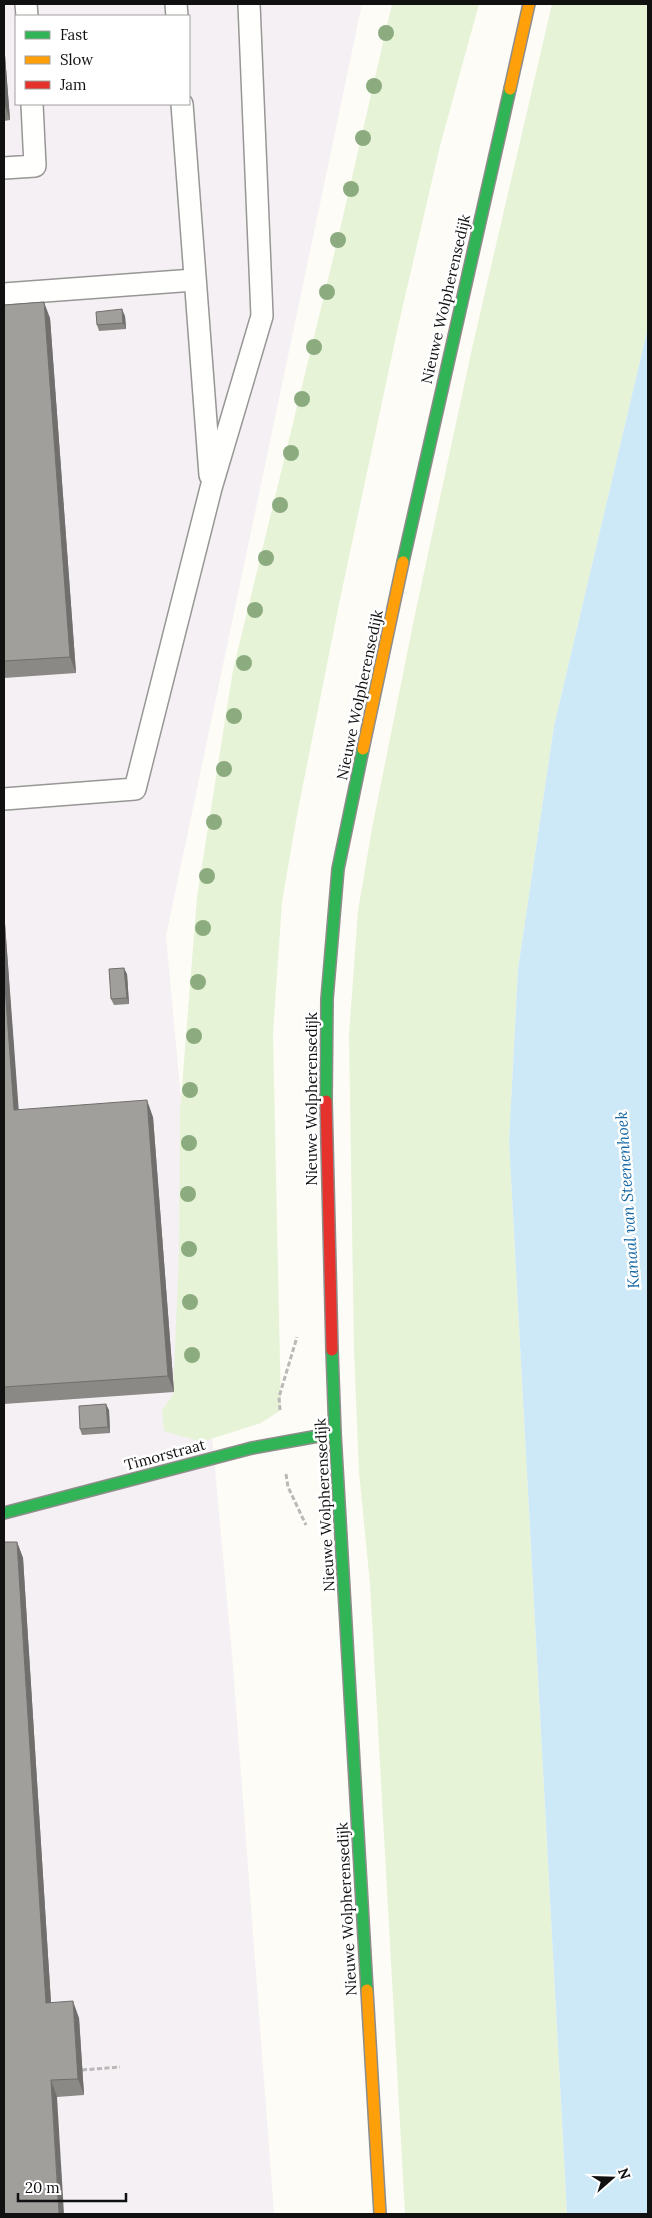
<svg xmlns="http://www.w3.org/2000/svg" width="652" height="2218" font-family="Lora,serif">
	<rect width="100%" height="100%" fill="#fdfcf7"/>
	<path fill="#f5f0f3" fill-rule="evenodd" d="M 4,4 L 362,4 L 166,936 L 232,1654 L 274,2214 L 4,2214 ZM 16,16 L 189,16 L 189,104 L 16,104 Z"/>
	<g fill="#e7f3d7">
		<path d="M 392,4 L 479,4 L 440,146 L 398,327 L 339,604 L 297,815 L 282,902 L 273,1033 L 281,1410 L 261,1423 L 202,1442 L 164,1431 L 162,1410 L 173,1395 L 179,1253 L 180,1112 L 197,897 L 233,670 L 338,238 Z"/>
		<path d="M 552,4 L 648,4 L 648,327 L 554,726 L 518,969 L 509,1141 L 567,2214 L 405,2214 L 370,1584 L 359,1472 L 354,1351 L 349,1035 L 358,911 L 372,828 L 414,619 L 473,344 Z"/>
	</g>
	<path fill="#cde8f7" d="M 648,327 L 648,2214 L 567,2214 L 509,1141 L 518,969 L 554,726 Z"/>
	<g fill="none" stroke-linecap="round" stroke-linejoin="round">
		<g stroke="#979795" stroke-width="24">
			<g id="lane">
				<path d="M 26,4 L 27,16"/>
				<path d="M 176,4 L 177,16"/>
				<path d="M 182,104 L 210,475"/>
				<path d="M 4,168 L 35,166 L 32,104"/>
				<path d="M 4,294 L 194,280"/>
				<path d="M 4,799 L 135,789 L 211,488 L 262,316 L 249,4"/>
			</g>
		</g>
		<g stroke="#8e8d8b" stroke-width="14">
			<g id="fast">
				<path d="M 403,562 L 510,89"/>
				<path d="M 326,1101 L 327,999 L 338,869 L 363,749"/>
				<path d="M 332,1350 L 335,1433 L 367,1990"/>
				<path d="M 4,1513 L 252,1448 L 335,1433"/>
			</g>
		</g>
		<g stroke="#8e8d8b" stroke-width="14">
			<g id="slow">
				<path d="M 510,89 L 529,4"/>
				<path d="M 363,749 L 403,562"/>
				<path d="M 367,1990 L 380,2214"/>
			</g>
		</g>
		<g stroke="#8e8d8b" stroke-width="14">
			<path id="jam" d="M 326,1101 L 332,1350"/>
		</g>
		<g stroke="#b9b9b8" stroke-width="3" stroke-dasharray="5 2.5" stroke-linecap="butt">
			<path d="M 280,1410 L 279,1397 L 297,1337"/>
			<path d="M 286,1474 L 288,1487 L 306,1525"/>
			<path d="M 82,2070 L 120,2067"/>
		</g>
		<use href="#lane" stroke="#fffffe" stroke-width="21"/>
		<use href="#fast" stroke="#30b455" stroke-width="11"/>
		<use href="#slow" stroke="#ff9f0a" stroke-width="11"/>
		<use href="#jam" stroke="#e5322d" stroke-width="11"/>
	</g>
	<g fill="#8cac80">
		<circle cx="386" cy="33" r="8"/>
		<circle cx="374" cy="86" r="8"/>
		<circle cx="363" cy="138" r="8"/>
		<circle cx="351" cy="189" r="8"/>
		<circle cx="338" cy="240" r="8"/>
		<circle cx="327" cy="292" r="8"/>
		<circle cx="314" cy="347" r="8"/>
		<circle cx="302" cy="399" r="8"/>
		<circle cx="291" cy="453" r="8"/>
		<circle cx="280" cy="505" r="8"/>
		<circle cx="266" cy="558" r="8"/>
		<circle cx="255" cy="610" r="8"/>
		<circle cx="244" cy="663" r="8"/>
		<circle cx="234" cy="716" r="8"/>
		<circle cx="224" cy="769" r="8"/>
		<circle cx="214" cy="822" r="8"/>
		<circle cx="207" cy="876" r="8"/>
		<circle cx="203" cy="928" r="8"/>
		<circle cx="198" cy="982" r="8"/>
		<circle cx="194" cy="1036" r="8"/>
		<circle cx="190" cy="1090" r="8"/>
		<circle cx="189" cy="1143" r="8"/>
		<circle cx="188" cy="1194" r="8"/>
		<circle cx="189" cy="1249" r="8"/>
		<circle cx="190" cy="1302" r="8"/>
		<circle cx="192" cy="1355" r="8"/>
	</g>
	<g fill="#8a8986">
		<path d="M 4,42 L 10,120 L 4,121 Z"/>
		<path d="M 4,305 L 50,318 L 76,673 L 4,678 Z"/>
		<path d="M 125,316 L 126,329 L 99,331 L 97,325 Z"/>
		<path d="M 4,909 L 18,1110 L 153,1117 L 174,1392 L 4,1404 Z"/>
		<path d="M 127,974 L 129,1004 L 114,1005 L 111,999 Z"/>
		<path d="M 109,1410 L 110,1433 L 82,1435 L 80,1429 Z"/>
		<path d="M 17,1542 L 23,1558 L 51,2003 L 79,2018 L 84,2095 L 57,2097 L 4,2214 Z"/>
	</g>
	<g fill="#716f6d">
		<path d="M 4,42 L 10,120 L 4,103 Z"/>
		<path d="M 44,302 L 50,318 L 76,673 L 70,657 Z"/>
		<path d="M 122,309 L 125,316 L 126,329 L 123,323 Z"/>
		<path d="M 4,909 L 4,910 L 20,1127 L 14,1110 L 4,973 Z"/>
		<path d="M 124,968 L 127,974 L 129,1004 L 127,998 Z"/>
		<path d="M 147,1100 L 153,1117 L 174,1392 L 168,1376 Z"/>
		<path d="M 106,1404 L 109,1410 L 110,1433 L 108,1427 Z"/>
		<path d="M 17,1542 L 23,1558 L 52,2019 L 46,2003 Z"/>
		<path d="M 73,2001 L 79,2018 L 84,2095 L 78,2079 Z"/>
		<path d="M 51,2080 L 57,2097 L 64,2214 L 59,2214 Z"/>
	</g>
	<g fill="#a19f9c" stroke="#716f6d">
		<path d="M 44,302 L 70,657 L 4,661 L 4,305 Z"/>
		<path d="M 122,309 L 123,323 L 97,325 L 96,312 Z"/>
		<path d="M 124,968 L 127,998 L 111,999 L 109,969 Z"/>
		<path d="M 4,973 L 14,1110 L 147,1100 L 168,1376 L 4,1387 Z"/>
		<path d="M 106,1404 L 108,1427 L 80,1429 L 79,1406 Z"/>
		<path d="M 4,1542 L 17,1542 L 46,2003 L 73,2001 L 78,2079 L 51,2080 L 59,2214 L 4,2214 Z"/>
	</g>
	<g text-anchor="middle" stroke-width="5" stroke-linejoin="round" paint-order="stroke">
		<g font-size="15" fill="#111" stroke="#fff">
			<text transform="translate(446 299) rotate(-77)" y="5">Nieuwe Wolpherensedijk</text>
			<text transform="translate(360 695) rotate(-78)" y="5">Nieuwe Wolpherensedijk</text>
			<text transform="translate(312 1099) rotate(-90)" y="5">Nieuwe Wolpherensedijk</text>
			<text transform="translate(165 1455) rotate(-15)" y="5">Timorstraat</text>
			<text transform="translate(325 1505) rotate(-93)" y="5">Nieuwe Wolpherensedijk</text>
			<text transform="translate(347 1909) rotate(-93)" y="5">Nieuwe Wolpherensedijk</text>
		</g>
		<g font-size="16" font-style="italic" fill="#1768a6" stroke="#fff">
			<text transform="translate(627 1200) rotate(-94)" y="6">Kanaal van Steenenhoek</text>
		</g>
	</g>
	<rect width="652" height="2218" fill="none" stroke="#111111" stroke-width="10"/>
	<rect x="15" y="15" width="175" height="90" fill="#ffffff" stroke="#a0a0a0"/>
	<rect x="25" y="31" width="25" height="8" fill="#30b455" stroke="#a0a0a0"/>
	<text x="60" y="40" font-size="15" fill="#111111">Fast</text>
	<rect x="25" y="56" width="25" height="8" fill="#ff9f0a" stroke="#a0a0a0"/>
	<text x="60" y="65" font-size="15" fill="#111111">Slow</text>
	<rect x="25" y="81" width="25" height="8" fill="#e5322d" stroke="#a0a0a0"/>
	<text x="60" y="90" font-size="15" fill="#111111">Jam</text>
	<g transform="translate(612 2178) rotate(70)" stroke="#ffffff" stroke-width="4" paint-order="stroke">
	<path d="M0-4L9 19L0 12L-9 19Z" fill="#111111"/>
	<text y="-8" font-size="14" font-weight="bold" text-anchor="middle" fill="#111111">N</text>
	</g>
	<path d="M18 2193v8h108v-8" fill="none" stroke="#111111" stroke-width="2.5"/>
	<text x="25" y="2193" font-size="15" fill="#111111" stroke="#ffffff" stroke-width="4" paint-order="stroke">20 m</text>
</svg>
